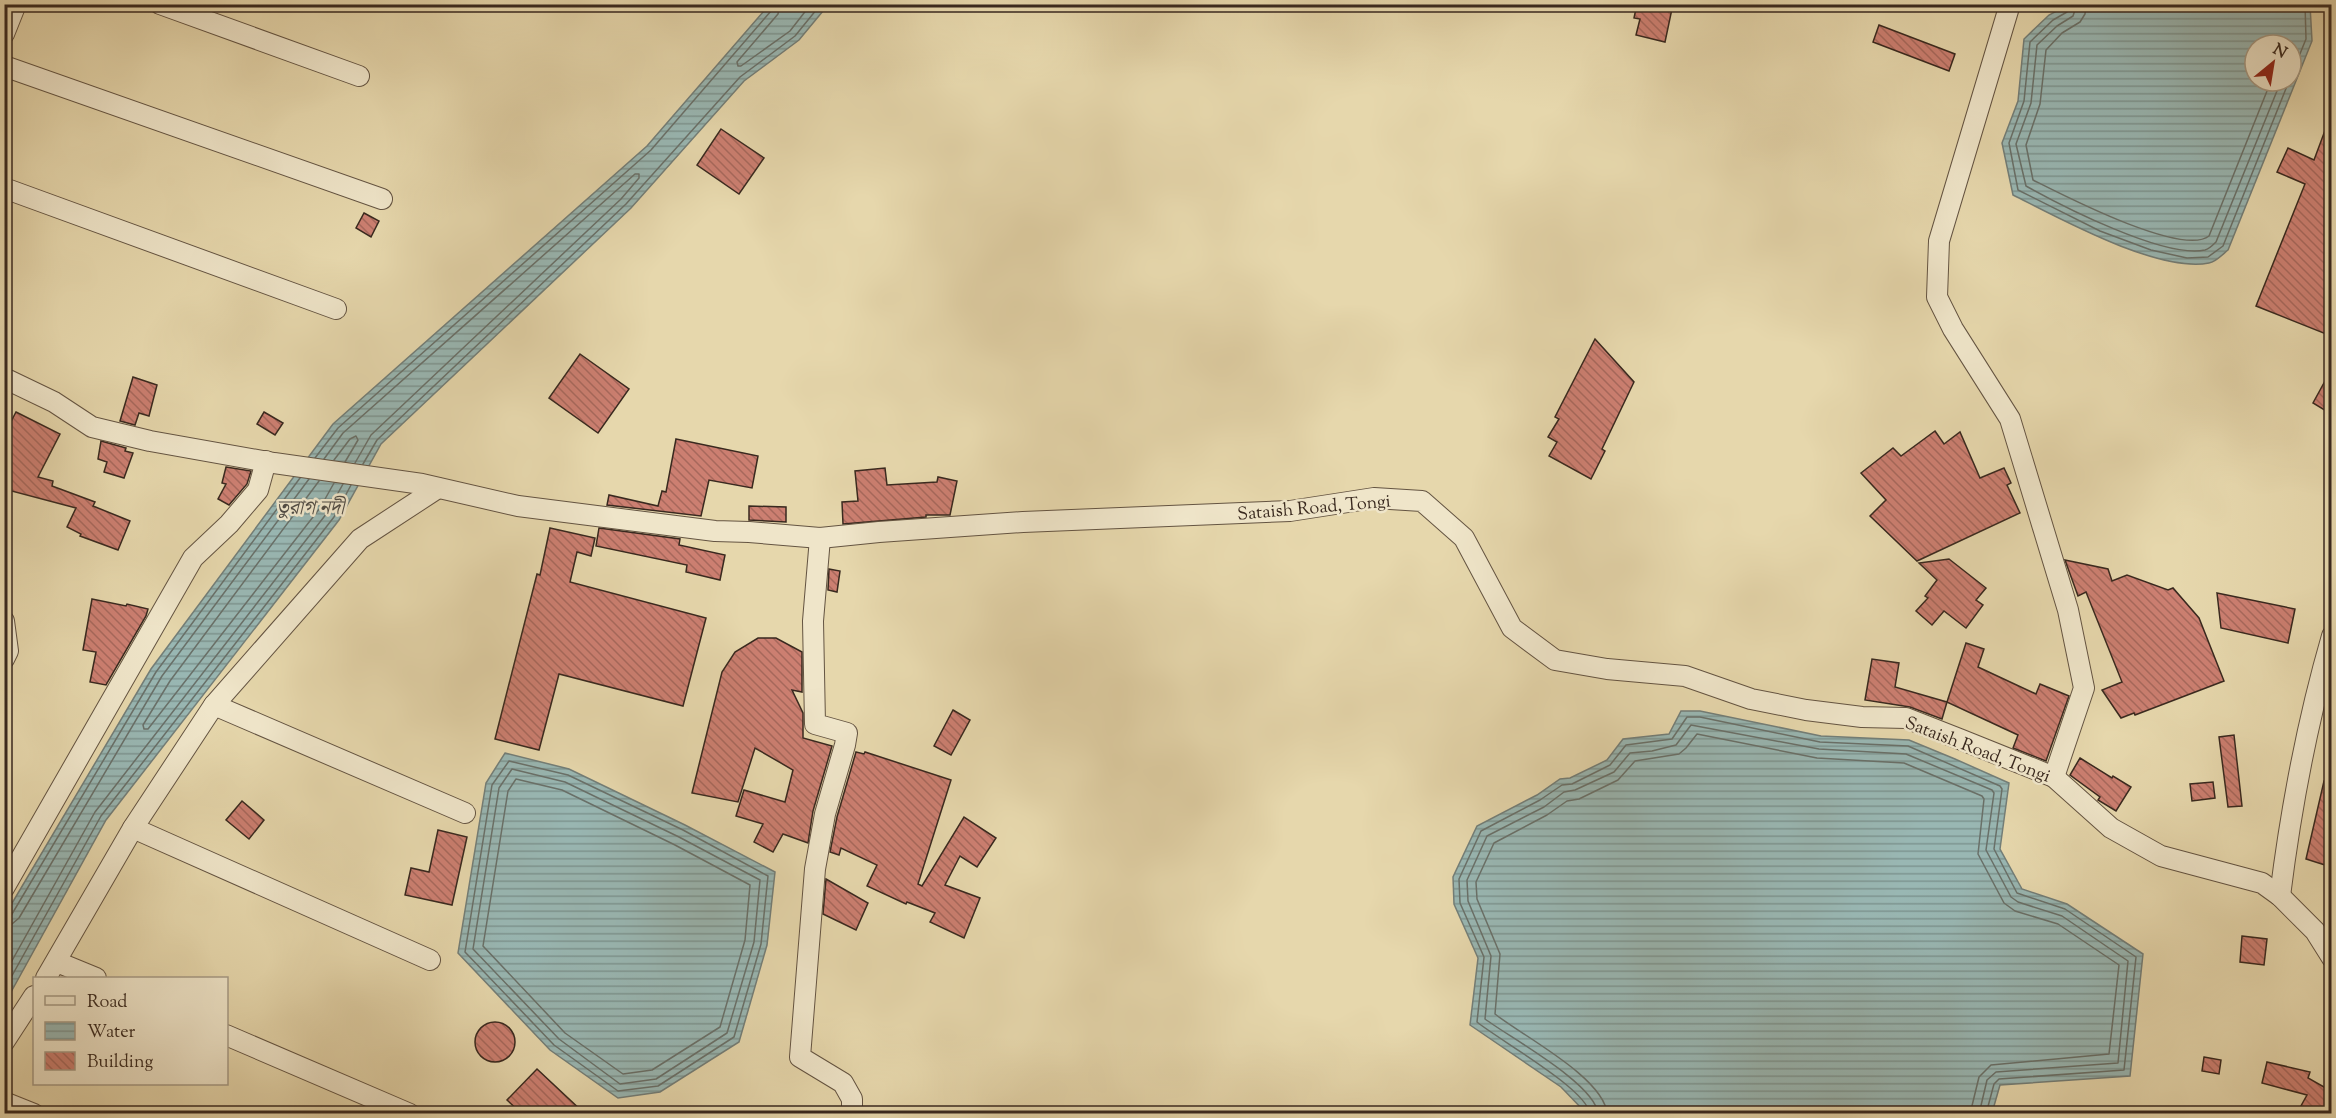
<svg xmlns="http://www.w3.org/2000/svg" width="2336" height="1118" font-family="'Sorts Mill Goudy','Noto Serif Bengali',serif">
	<defs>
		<pattern id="water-rules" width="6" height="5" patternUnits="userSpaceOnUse" patternTransform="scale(1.5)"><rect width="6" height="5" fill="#99b7b3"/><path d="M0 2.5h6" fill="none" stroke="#7e9591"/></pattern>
		<pattern id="building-back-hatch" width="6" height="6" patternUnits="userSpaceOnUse" patternTransform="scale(1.5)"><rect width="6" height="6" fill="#cc7f71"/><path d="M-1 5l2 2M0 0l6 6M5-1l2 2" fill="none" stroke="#a7685c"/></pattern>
	</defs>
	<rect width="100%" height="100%" fill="#e6d7ac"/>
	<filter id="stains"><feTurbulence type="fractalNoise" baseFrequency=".00333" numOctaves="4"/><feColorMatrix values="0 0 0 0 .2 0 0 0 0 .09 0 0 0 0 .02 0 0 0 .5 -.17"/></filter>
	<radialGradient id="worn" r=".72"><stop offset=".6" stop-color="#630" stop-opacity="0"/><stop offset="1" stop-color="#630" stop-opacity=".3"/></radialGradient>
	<g fill="url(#water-rules)" stroke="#737e78" stroke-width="1.5" fill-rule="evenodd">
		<path d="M 769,5 L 828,5 L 799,40 L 744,81 L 631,208 L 381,444 L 339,520 L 106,820 L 5,1003 L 5,915 L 151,669 L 333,424 L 647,146 Z"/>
		<path d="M 2068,5 L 2310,5 L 2312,41 L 2228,250 C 2223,254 2216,262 2209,263 C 2158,273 2059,218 2013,195 L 2002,143 L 2018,101 L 2024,39 L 2049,15 ZM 2255,45 L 2291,45 L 2291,81 L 2255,81 Z"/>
		<path d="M 1681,711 L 1700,711 L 1821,736 L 1909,740 L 1955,759 L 2009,783 L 2000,849 L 2022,889 L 2067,904 L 2143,954 L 2130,1076 L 2000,1085 L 1992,1113 L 1586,1113 L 1561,1087 L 1470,1025 L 1478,958 L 1454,904 L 1453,877 L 1477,826 L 1537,795 L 1560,779 L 1570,778 L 1607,760 L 1623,739 L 1669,734 Z"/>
		<path d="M 505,753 L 569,769 L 685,825 L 775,872 L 767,945 L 739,1042 L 660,1092 L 618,1098 L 550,1050 L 458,953 L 486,783 Z"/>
	</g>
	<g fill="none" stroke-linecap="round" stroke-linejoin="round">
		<g stroke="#697069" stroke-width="1.5">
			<path d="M 780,4 L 778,14 L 737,62 L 738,66 L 741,66 L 790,31 L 811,4"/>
			<path d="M 2070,4 L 2067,12 L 2053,20 L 2030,42 L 2024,101 L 2009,143 L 2018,190 L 2100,231 L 2151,250 L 2187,258 L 2208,257 L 2223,246 L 2289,81"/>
			<path d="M 2077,4 L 2073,16 L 2057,26 L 2037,45 L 2031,103 L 2016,144 L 2026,186 C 2062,206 2165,259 2205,250 C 2209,249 2213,245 2216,242 L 2281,81"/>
			<path d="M 2086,4 L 2085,14 L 2080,22 L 2062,33 L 2046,50 L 2040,104 L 2026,145 L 2033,180 C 2063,195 2182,257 2209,236 L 2271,81"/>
			<path d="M 2291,76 L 2306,39 L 2305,4"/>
			<path d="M 315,458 L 338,428 L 651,150 L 771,11 L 773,4"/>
			<path d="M 324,459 L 343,433 L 635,174 L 639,174 L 639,178 L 621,199 L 371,435 L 355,463"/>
			<path d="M 334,460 L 350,439 L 356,436 L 358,440 L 345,462"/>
			<path d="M 363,464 L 377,440 L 626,204 L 740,77 L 795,36 L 821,4"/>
			<path d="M 319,481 L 170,681 L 143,725 L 144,729 L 148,729 L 320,508 L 334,483"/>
			<path d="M 509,761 L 568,775 L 683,830 L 768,876 L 761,944 L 734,1037 L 658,1086 L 618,1091 L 554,1045 L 465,952 L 492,785 Z"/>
			<path d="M 512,769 L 565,782 L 679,837 L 760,880 L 754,942 L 727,1033 L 656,1079 L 620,1084 L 559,1039 L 473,949 L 499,788 Z"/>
			<path d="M 516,779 L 562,790 L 675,845 L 750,885 L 745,940 L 720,1027 L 652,1070 L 623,1074 L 565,1033 L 483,946 L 508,791 Z"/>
			<path d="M 4,917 L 12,914 L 156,672 L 300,478"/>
			<path d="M 4,925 L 12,924 L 19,918 L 162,676 L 309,479"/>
			<path d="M 4,975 L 95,812 L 327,513 L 343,484"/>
			<path d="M 4,990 L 101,816 L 334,517 L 351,485"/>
			<path d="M 1590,1114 C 1587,1089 1499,1040 1477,1022 L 1484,957 L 1460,903 L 1459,879 L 1481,831 L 1540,800 L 1562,785 L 1572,784 L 1610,765 L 1626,745 L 1672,739 L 1687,717 L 1700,717 L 1820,742 L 1908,746 L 2000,786 L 2002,789 L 1994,849 L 2017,893 L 2065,909 L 2136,957 L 2124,1070 L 1999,1079 L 1994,1084 L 1986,1114"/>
			<path d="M 1598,1114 C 1596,1084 1509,1037 1485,1019 L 1491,956 L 1468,901 L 1467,880 L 1487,836 L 1544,807 L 1564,792 L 1575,790 L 1614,772 L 1630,753 L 1652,751 L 1676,745 L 1691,725 L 1819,749 L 1906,754 L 1992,790 L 1994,793 L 1986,850 L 2011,897 L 2018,902 L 2062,916 L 2128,961 L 2118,1063 L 1996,1072 L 1987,1080 L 1979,1114"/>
			<path d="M 1607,1114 C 1605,1078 1521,1035 1495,1014 L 1500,954 L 1477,899 L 1476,882 L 1494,843 L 1547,815 L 1567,801 L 1579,799 L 1618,780 L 1635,761 L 1679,754 L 1686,748 L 1697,734 L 1817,758 L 1904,763 L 1982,796 L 1984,799 L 1978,854 L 2004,903 L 2015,911 L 2058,924 L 2119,965 L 2109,1054 L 1991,1065 L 1979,1077 L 1970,1114"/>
		</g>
	</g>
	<g fill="url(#building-back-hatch)" stroke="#39291f" stroke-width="1.5">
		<path d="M 1637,4 L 1673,4 L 1665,42 L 1636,35 L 1640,19 L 1634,18 Z"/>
		<path d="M 1879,25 L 1955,54 L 1949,71 L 1873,42 Z"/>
		<path d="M 2330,117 L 2331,118 L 2331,336 L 2256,306 L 2305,184 L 2277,172 L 2288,148 L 2314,160 Z"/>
		<path d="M 721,129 L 764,158 L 739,194 L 697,165 Z"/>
		<path d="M 364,213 L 379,221 L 371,237 L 356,228 Z"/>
		<path d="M 1595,339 L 1634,382 L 1602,449 L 1605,451 L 1591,479 L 1549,456 L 1557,442 L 1548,437 L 1559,419 L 1555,417 Z"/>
		<path d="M 580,354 L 629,389 L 598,433 L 549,398 Z"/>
		<path d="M 2331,370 L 2331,414 L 2313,403 Z"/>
		<path d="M 133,377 L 157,385 L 149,416 L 139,413 L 135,425 L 120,421 Z"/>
		<path d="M 16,412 L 60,434 L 38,477 L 53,481 L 52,486 L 95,502 L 93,506 L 130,521 L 118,550 L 80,536 L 81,534 L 67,527 L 76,508 L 4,489 L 4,435 Z"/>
		<path d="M 264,412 L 283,423 L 275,435 L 257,424 Z"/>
		<path d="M 1935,431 L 1944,444 L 1960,432 L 1980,478 L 2004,468 L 2011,483 L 2007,485 L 2020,513 L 1917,561 L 1870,516 L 1886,500 L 1861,473 L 1893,448 L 1901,456 Z"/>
		<path d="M 676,439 L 758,456 L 752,488 L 709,480 L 701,516 L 607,505 L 609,495 L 658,506 L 662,491 L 666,492 Z"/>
		<path d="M 101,441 L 126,448 L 125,451 L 133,453 L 124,478 L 104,472 L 107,462 L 98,459 Z"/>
		<path d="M 226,467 L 251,471 L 247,484 L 229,505 L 218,499 L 226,484 L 222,483 Z"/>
		<path d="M 885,468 L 887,485 L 937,482 L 938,477 L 957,481 L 950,515 L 926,515 L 926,517 L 843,524 L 842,502 L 858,501 L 855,471 Z"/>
		<path d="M 749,506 L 786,507 L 786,522 L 749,520 Z"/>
		<path d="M 550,528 L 595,538 L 591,556 L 577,552 L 570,582 L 706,618 L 683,706 L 559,674 L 539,750 L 495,739 L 537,574 L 540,575 Z"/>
		<path d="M 599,528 L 680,539 L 679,545 L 725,555 L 720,580 L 686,572 L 687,565 L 596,546 Z"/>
		<path d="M 1949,559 L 1986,588 L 1976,600 L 1983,605 L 1966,628 L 1944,611 L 1932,625 L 1916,611 L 1928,598 L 1925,596 L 1937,580 L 1919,563 Z"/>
		<path d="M 2065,560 L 2108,569 L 2112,581 L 2127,575 L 2168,590 L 2173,588 L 2199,618 L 2224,681 L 2135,715 L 2134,713 L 2121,718 L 2102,690 L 2122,682 L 2086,592 L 2078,596 Z"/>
		<path d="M 829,569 L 840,571 L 837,592 L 828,590 Z"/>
		<path d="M 2217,593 L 2295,609 L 2288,643 L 2221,628 Z"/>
		<path d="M 92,599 L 126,606 L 127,604 L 148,609 L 146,616 L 106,685 L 90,682 L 96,652 L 83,650 Z"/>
		<path d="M 758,638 L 776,638 L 802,652 L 802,692 L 792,690 L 803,713 L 803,738 L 832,746 L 813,811 L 808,843 L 783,834 L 773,852 L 754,842 L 763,824 L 736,816 L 744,790 L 785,802 L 793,770 L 755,748 L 738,802 L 692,793 L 722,672 L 735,652 Z"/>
		<path d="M 1966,643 L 1984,649 L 1978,667 L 2036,694 L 2040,684 L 2069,696 L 2046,761 L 2013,748 L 2018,735 L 1947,702 L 1942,719 L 1910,707 L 1865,700 L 1872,659 L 1899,663 L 1895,687 L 1947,702 Z"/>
		<path d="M 953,710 L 970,720 L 951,755 L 934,746 Z"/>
		<path d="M 2234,735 L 2242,806 L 2228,807 L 2219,737 Z"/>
		<path d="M 856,752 L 864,754 L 865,752 L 951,780 L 918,884 L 922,886 L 964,817 L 996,838 L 977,867 L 960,856 L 945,885 L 980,898 L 964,938 L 930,922 L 935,913 L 907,902 L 906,904 L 867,886 L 877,865 L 841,848 L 839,855 L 830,852 L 837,817 Z"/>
		<path d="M 2080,758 L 2112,778 L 2113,776 L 2131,787 L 2116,811 L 2098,800 L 2100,797 L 2070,775 Z"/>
		<path d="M 2324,781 L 2331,782 L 2331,846 L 2325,865 L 2306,859 Z"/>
		<path d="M 2213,782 L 2215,798 L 2192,801 L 2190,784 Z"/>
		<path d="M 242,801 L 264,820 L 249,839 L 226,820 Z"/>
		<path d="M 438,830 L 467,837 L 452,905 L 405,895 L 411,868 L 429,872 Z"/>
		<path d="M 826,879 L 868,903 L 856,930 L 823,914 Z"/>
		<path d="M 2242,936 L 2267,939 L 2264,965 L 2240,962 Z"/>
		<circle cx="495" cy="1042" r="20"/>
		<path d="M 2204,1057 L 2221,1060 L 2219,1074 L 2202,1071 Z"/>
		<path d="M 2267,1062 L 2310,1072 L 2308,1078 L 2331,1091 L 2331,1113 L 2297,1113 L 2307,1095 L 2262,1083 Z"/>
		<path d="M 537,1069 L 584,1113 L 521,1113 L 507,1100 Z"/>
	</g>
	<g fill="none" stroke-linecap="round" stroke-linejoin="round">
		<g stroke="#645442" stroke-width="22">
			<g id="minor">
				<path d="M 160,4 L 359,76"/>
				<path d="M 2010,4 L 1939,241 L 1937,297 L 1953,329 L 2010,419 L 2068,610 L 2084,688 L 2054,777"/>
				<path d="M 4,34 L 16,4"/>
				<path d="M 4,66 L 382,199"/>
				<path d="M 4,188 L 336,309"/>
				<path d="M 4,378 L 54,402 L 92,427 L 150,441 L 274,463 L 422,484 L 518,506 L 715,531 L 749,532 L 820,538 L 879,532 L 1023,522 L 1290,511 L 1374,498 L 1422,501 L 1464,538 L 1512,628 L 1555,660 L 1607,669 L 1685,676 L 1751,699 L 1806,710 L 1862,717 L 1906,718 L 1962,740 L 2054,777 L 2111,828 L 2161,856 L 2262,883 L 2280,896 L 2315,931 L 2332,958"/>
				<path d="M 820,538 L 813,621 L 815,724 L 847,733 L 845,745 L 825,814 L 815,869 L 800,1057 L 843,1083 L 852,1099 L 852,1114"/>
				<path d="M 4,621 L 8,651 L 4,659"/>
				<path d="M 214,705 L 465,813"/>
				<path d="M 133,828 L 430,960"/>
				<path d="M 4,888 L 193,558 L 229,524 L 258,490 L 266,461"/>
				<path d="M 2280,896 C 2291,808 2307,722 2332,636"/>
				<path d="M 57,962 L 96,978"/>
				<path d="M 46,978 L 133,828 L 214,705 L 360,539 L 438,488"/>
				<path d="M 226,1035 L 410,1114"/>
				<path d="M 4,1042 L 34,996"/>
				<path d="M 4,1102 L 34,1114"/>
			</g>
		</g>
		<use href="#minor" stroke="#efe5c9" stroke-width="20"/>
	</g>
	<g text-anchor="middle" stroke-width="5" stroke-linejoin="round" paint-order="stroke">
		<g font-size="18" fill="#39291f" stroke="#efe5c9">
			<text transform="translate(1314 507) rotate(-5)" y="6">Sataish Road, Tongi</text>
			<text transform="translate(1978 749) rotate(21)" y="6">Sataish Road, Tongi</text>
		</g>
		<g font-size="20" font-style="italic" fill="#514c44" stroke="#efe5c9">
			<text x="310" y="514">তুরাগ নদী</text>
		</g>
	</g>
	<rect width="2336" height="1118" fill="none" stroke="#e6d7ac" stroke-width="24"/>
	<rect x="6" y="6" width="2324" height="1106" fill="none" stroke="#39291f" stroke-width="3"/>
	<rect x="12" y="12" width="2312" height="1094" fill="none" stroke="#39291f" stroke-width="1.5"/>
	<rect x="33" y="977" width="195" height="108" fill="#efe5c9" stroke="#a69a85" stroke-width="1.5"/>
	<rect x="45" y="996" width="30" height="9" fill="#efe5c9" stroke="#a69a85" stroke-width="1.5"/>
	<text x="87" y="1007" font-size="18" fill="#39291f">Road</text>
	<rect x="45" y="1022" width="30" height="18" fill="url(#water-rules)" stroke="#a69a85" stroke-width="1.5"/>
	<text x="87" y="1037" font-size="18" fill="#39291f">Water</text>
	<rect x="45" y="1052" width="30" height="18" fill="url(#building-back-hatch)" stroke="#a69a85" stroke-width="1.5"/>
	<text x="87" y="1067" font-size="18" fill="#39291f">Building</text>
	<g transform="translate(2273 63) rotate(30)"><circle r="28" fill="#efe5c9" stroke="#a69a85" stroke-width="1.5"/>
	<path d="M0-4.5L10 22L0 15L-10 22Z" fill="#8f2418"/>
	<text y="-9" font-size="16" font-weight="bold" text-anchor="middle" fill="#39291f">N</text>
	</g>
	<rect width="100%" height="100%" filter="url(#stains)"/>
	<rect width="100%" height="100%" fill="url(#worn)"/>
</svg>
